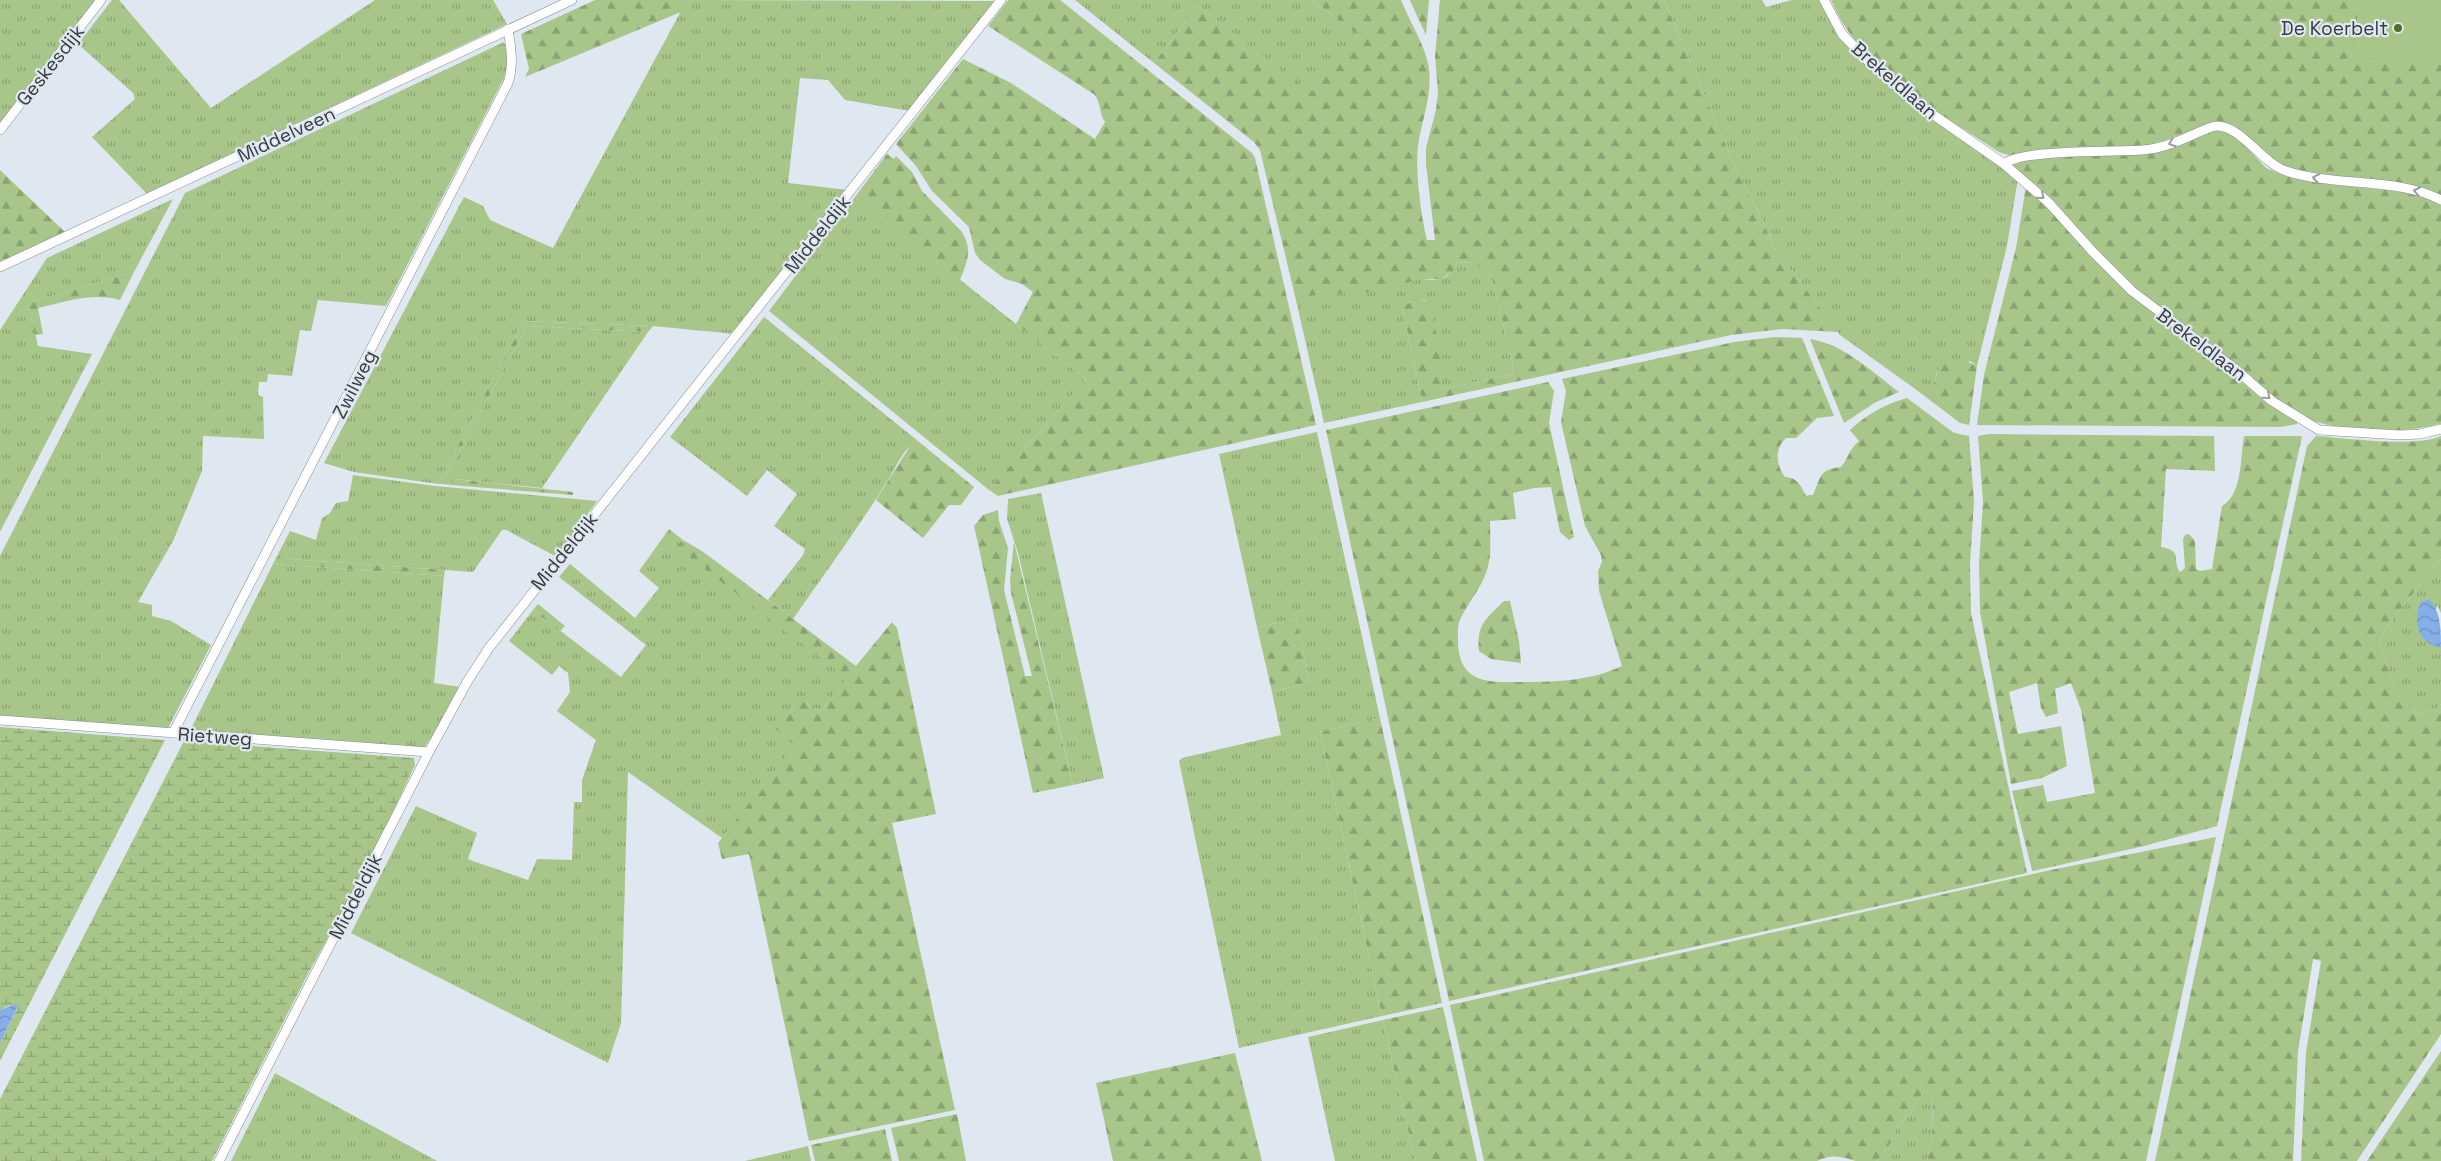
<svg xmlns="http://www.w3.org/2000/svg" width="2441" height="1161" font-family="'Space Grotesk',sans-serif">
	<defs>
		<pattern id="grass-tufts" width="24" height="20" patternUnits="userSpaceOnUse" patternTransform="scale(1.25)"><rect width="24" height="20" fill="#a8c689"/><path d="M3 7l-1-3M5 7V3M7 7l1-3M15 17l-1-3M17 17v-4M19 17l1-3" fill="none" stroke="#8aa271"/></pattern>
		<pattern id="forest-firs" width="22" height="20" patternUnits="userSpaceOnUse" patternTransform="scale(1.25)"><rect width="22" height="20" fill="#a8c689"/><path d="M5 1l3.5 6h-7zM16 11l3.5 6h-7z" fill="#8aa271"/></pattern>
		<pattern id="wetland-marsh" width="20" height="14" patternUnits="userSpaceOnUse" patternTransform="scale(1.25)"><rect width="20" height="14" fill="#a8c689"/><path d="M1 5h8M5 5V1M11 12h8M15 12V8" fill="none" stroke="#8aa271"/></pattern>
		<pattern id="water-waves" width="16" height="10" patternUnits="userSpaceOnUse" patternTransform="scale(1.25)"><rect width="16" height="10" fill="#86afe9"/><path d="M0 5q4-4 8 0t8 0" fill="none" stroke="#6e8fbe"/></pattern>
	</defs>
	<rect width="100%" height="100%" fill="#dfe7f1"/>
	<g fill="url(#grass-tufts)">
		<path d="M 0,0 L 97,0 L 0,126 Z"/>
		<path d="M 112,0 L 119,0 L 211,108 L 375,0 L 493,0 L 507,24 L 147,194 L 92,137 L 135,99 L 133,93 L 78,44 Z"/>
		<path d="M 687,0 L 995,1 L 910,111 L 845,100 L 828,80 L 800,78 L 788,183 L 848,190 L 735,334 L 653,326 L 523,321 L 438,484 L 354,472 L 324,463 L 464,197 L 483,206 L 490,220 L 553,248 Z"/>
		<path d="M 1075,0 L 1312,0 L 1358,35 L 1311,94 L 1198,6 L 1154,63 Z"/>
		<path d="M 1664,0 L 1762,0 L 1766,7 L 1792,0 L 1820,0 L 1832,25 L 1849,47 L 2018,178 L 2007,246 L 1977,366 L 1970,361 L 1937,372 L 1933,388 L 1928,392 L 1918,391 L 1840,335 L 1774,247 L 1759,213 L 1736,169 Z"/>
		<path d="M 504,42 L 509,59 L 504,78 L 386,306 L 318,300 L 311,331 L 300,330 L 292,376 L 268,374 L 267,382 L 259,382 L 258,395 L 263,397 L 264,439 L 203,436 L 202,471 L 174,539 L 138,602 L 152,605 L 152,616 L 171,621 L 211,645 L 167,730 L 0,718 L 0,556 L 185,193 Z"/>
		<path d="M 855,197 L 1086,379 L 989,490 L 769,311 Z"/>
		<path d="M 173,199 L 134,272 L 28,303 L 38,346 L 92,354 L 0,532 L 0,330 L 47,258 Z"/>
		<path d="M 1457,262 L 1475,263 L 1480,269 L 1491,275 L 1512,360 L 1513,374 L 1443,389 L 1425,300 L 1408,303 L 1403,311 L 1422,402 L 1324,423 L 1295,296 L 1422,279 C 1440,281 1450,279 1457,262 Z"/>
		<path d="M 764,317 L 918,441 C 905,446 897,465 890,477 C 860,525 826,572 793,619 L 768,600 L 803,555 L 805,549 L 774,526 L 797,494 L 767,470 L 747,496 L 670,437 Z"/>
		<path d="M 527,326 L 648,332 L 542,488 L 455,479 L 451,485 L 442,484 Z"/>
		<path d="M 1317,432 L 1380,718 L 1320,732 L 1382,1016 L 1239,1048 L 1179,761 L 1182,758 L 1281,735 L 1272,692 L 1310,682 L 1296,619 L 1257,627 L 1219,454 Z"/>
		<path d="M 353,475 L 435,486 L 597,501 L 557,557 L 506,530 L 502,530 L 473,572 L 276,558 L 290,531 L 316,540 L 322,518 L 330,513 L 336,503 L 348,501 Z"/>
		<path d="M 1041,493 L 1104,778 L 1073,785 L 1018,553 L 1007,519 L 1008,499 Z"/>
		<path d="M 669,529 L 683,540 L 677,547 L 848,678 L 822,710 L 813,709 L 804,700 L 799,700 L 777,728 L 795,745 L 722,838 L 628,772 L 621,1023 L 608,1063 L 351,933 L 416,806 L 477,833 L 468,859 L 470,860 L 528,880 L 537,859 L 572,860 L 574,802 L 582,802 L 582,780 L 596,740 L 557,711 L 570,692 L 568,673 L 559,666 L 552,675 L 509,641 L 533,610 L 621,677 L 646,645 L 559,577 L 570,564 L 635,618 L 659,588 L 639,571 Z"/>
		<path d="M 2441,559 L 2441,613 L 2437,605 L 2426,641 L 2441,648 L 2441,704 L 2436,709 L 2417,714 L 2395,693 L 2379,641 L 2391,621 Z"/>
		<path d="M 273,564 L 444,576 L 434,683 L 460,687 L 440,725 L 424,748 L 190,731 Z"/>
		<path d="M 1383,1020 L 1415,1161 L 1335,1161 L 1308,1037 Z"/>
		<path d="M 275,1073 L 437,1161 L 231,1161 Z"/>
		<path d="M 1924,1091 L 1933,1092 L 1932,1136 L 1927,1161 L 1877,1161 L 1889,1146 L 1897,1126 L 1911,1112 Z"/>
		<path d="M 808,1146 L 811,1161 L 745,1161 Z"/>
	</g>
	<g fill="url(#forest-firs)">
		<path d="M 595,0 L 687,0 L 681,12 L 525,77 L 529,69 L 521,34 Z"/>
		<path d="M 1008,0 L 1060,0 L 1252,153 L 1255,158 L 1316,425 L 998,496 L 989,490 L 1086,379 L 1016,324 L 1033,292 L 1022,284 L 1005,279 L 980,260 L 975,253 L 969,227 L 932,191 L 916,166 L 896,144 L 963,59 L 1011,83 L 1095,139 L 1105,122 C 1099,114 1101,103 1095,95 L 988,26 Z"/>
		<path d="M 1312,0 L 1401,0 C 1409,20 1423,42 1428,63 C 1434,93 1422,117 1418,146 C 1415,170 1421,216 1427,240 L 1435,240 L 1426,165 L 1426,148 L 1436,110 L 1438,92 L 1435,57 L 1440,0 L 1664,0 L 1736,169 L 1759,213 L 1774,247 L 1838,332 L 1783,329 L 1731,335 L 1422,402 L 1403,311 L 1402,306 C 1411,302 1421,297 1429,303 L 1443,362 L 1439,368 L 1443,389 L 1513,374 L 1512,360 L 1491,275 L 1480,269 L 1475,263 L 1457,262 L 1453,271 L 1441,279 L 1422,279 L 1368,292 L 1295,296 L 1260,150 L 1254,142 L 1154,63 L 1198,6 L 1311,93 L 1358,35 Z"/>
		<path d="M 1410,0 L 1429,0 L 1426,35 L 1411,3 Z"/>
		<path d="M 1831,0 L 2370,0 L 2441,51 L 2441,198 C 2427,192 2414,185 2398,183 C 2358,175 2308,184 2271,160 C 2259,152 2248,139 2238,129 L 2191,131 L 2148,146 L 2011,156 L 1999,152 C 1937,111 1861,71 1831,0 Z"/>
		<path d="M 2221,130 L 2228,131 L 2241,141 L 2266,168 L 2285,176 L 2335,185 L 2415,193 L 2441,203 L 2441,424 C 2410,433 2352,432 2321,423 C 2305,419 2293,410 2279,402 L 2114,272 L 2058,206 L 2011,166 L 2013,161 L 2085,154 L 2137,155 L 2157,151 L 2211,131 Z"/>
		<path d="M 887,154 L 894,159 L 896,156 L 912,172 L 922,191 L 962,232 C 973,250 967,262 960,280 L 855,197 Z"/>
		<path d="M 0,170 L 65,232 L 0,264 Z"/>
		<path d="M 2026,186 L 2093,256 L 2266,402 L 2297,421 L 2297,424 L 2280,427 L 1977,425 L 1984,375 L 2016,248 Z"/>
		<path d="M 134,272 L 120,300 C 93,292 65,302 38,308 L 43,334 L 35,335 L 28,303 Z"/>
		<path d="M 523,321 L 653,326 L 648,332 L 527,326 L 442,484 L 438,484 Z"/>
		<path d="M 1775,337 L 1802,338 L 1834,416 L 1817,418 L 1796,438 L 1786,438 C 1774,449 1776,465 1785,477 C 1797,477 1801,486 1806,496 L 1813,495 C 1821,477 1818,470 1841,467 C 1849,457 1848,451 1859,441 L 1850,430 C 1866,415 1885,404 1907,398 L 1954,433 L 1969,436 L 1974,502 L 1970,564 L 1971,613 L 2027,873 L 1449,1001 L 1326,430 L 1548,382 L 1554,391 L 1549,423 L 1574,537 L 1569,540 L 1560,532 L 1551,487 L 1534,488 L 1513,493 L 1516,519 L 1490,521 C 1490,538 1492,554 1487,570 C 1481,589 1468,602 1460,620 C 1457,627 1458,635 1458,643 C 1459,679 1483,683 1514,682 C 1552,682 1588,682 1622,666 L 1599,591 L 1598,571 L 1602,562 L 1601,555 L 1585,526 L 1561,422 L 1566,391 L 1562,379 L 1734,342 Z"/>
		<path d="M 1810,339 C 1844,344 1872,372 1899,392 L 1876,402 L 1844,423 Z"/>
		<path d="M 1947,360 L 1964,360 L 1977,366 L 1969,425 L 1960,423 L 1918,391 C 1942,394 1930,369 1947,360 Z"/>
		<path d="M 1989,434 L 2214,436 L 2215,471 L 2166,469 L 2161,547 C 2184,551 2171,560 2180,572 L 2185,568 L 2183,539 L 2185,535 L 2189,534 L 2195,541 L 2196,569 L 2200,571 L 2212,569 L 2222,506 C 2243,494 2240,458 2244,436 L 2302,436 L 2217,826 L 2144,846 L 2033,871 L 2032,870 L 2012,791 L 2043,785 L 2047,802 L 2095,793 L 2081,710 L 2071,683 L 2055,689 L 2058,713 L 2046,717 L 2041,708 L 2037,683 L 2009,692 L 2018,734 L 2061,726 L 2067,766 L 2042,778 L 2011,784 L 1980,612 L 1979,565 L 1983,502 L 1978,436 Z"/>
		<path d="M 2316,436 C 2346,438 2415,448 2441,436 L 2441,559 L 2391,621 L 2379,641 L 2395,693 L 2417,714 L 2436,709 L 2441,704 L 2441,1034 L 2357,1161 L 2301,1161 L 2306,1052 L 2321,961 L 2313,959 L 2298,1051 L 2293,1161 L 2155,1161 L 2307,446 Z"/>
		<path d="M 918,441 L 974,487 L 961,505 L 949,505 L 923,538 L 876,500 L 912,443 Z"/>
		<path d="M 454,479 L 573,492 L 573,495 L 451,485 Z"/>
		<path d="M 998,510 L 999,521 L 1008,548 L 1004,590 L 1025,676 L 1032,676 L 1011,593 L 1010,580 L 1014,542 L 1073,785 L 1033,793 L 974,526 L 983,515 Z"/>
		<path d="M 683,540 L 702,551 L 856,666 L 892,622 L 897,628 L 936,814 L 892,823 L 955,1110 L 809,1141 L 749,854 L 722,859 L 718,843 L 794,745 L 776,729 L 799,700 L 804,700 L 813,709 L 822,710 L 847,678 L 676,547 Z"/>
		<path d="M 276,558 L 445,570 L 444,576 L 273,564 Z"/>
		<path d="M 1504,601 L 1510,601 L 1519,641 L 1521,663 L 1491,659 L 1479,651 C 1476,624 1487,618 1504,601 Z"/>
		<path d="M 538,604 L 565,626 L 560,631 L 533,610 Z"/>
		<path d="M 1296,619 L 1310,682 L 1272,692 L 1257,627 Z"/>
		<path d="M 1380,718 L 1442,1003 L 1382,1016 L 1320,732 Z"/>
		<path d="M 2216,837 L 2146,1161 L 1927,1161 L 1932,1136 L 1933,1093 L 1924,1091 L 1911,1112 L 1897,1126 L 1889,1146 L 1877,1161 C 1871,1161 1862,1161 1856,1161 C 1842,1157 1833,1153 1817,1161 L 1484,1161 L 1450,1005 L 2046,871 Z"/>
		<path d="M 1443,1007 L 1477,1161 L 1415,1161 L 1383,1020 Z"/>
		<path d="M 2441,1051 L 2441,1161 L 2367,1161 Z"/>
		<path d="M 1235,1053 L 1262,1161 L 1113,1161 L 1096,1083 Z"/>
		<path d="M 957,1114 L 966,1161 L 899,1161 L 891,1128 Z"/>
		<path d="M 885,1129 L 892,1161 L 815,1161 L 811,1145 Z"/>
	</g>
	<g fill="url(#wetland-marsh)">
		<path d="M 0,727 L 165,740 L 0,1061 L 0,1043 L 18,1007 L 10,1005 L 0,1010 Z"/>
		<path d="M 184,741 L 414,758 L 415,765 L 364,873 L 311,968 L 212,1161 L 0,1161 L 0,1099 Z"/>
	</g>
	<path fill="#a8c689" d="M 2359,0 L 2441,0 L 2441,65 L 2353,57 Z"/>
	<g fill="url(#water-waves)">
		<path d="M 2429,599 C 2441,612 2441,629 2441,648 C 2436,646 2429,644 2426,641 C 2415,632 2415,613 2421,602 Z"/>
		<path d="M 15,1004 L 18,1006 L 0,1043 L 0,1010 Z"/>
	</g>
	<g fill="none" stroke-linecap="round" stroke-linejoin="round">
		<g stroke="#858c95" stroke-width="10">
			<g id="street">
				<path d="M 1824,0 L 1842,34 L 1872,65 L 1908,97 L 2004,164 L 2049,203 L 2093,252 L 2132,291 L 2234,368 L 2272,401 L 2319,430 L 2400,435 L 2420,434 L 2441,429"/>
				<path d="M 0,130 L 101,0"/>
				<path d="M 2004,164 C 2022,149 2115,152 2142,150 C 2163,149 2181,140 2199,132 C 2205,130 2211,126 2217,126 C 2241,126 2261,162 2286,171 C 2335,187 2397,177 2441,200"/>
				<path d="M 0,267 L 572,0"/>
				<path d="M 0,720 L 429,752"/>
				<path d="M 173,733 L 508,83 C 514,64 511,48 508,29"/>
				<path d="M 219,1161 L 429,752 L 467,682 L 489,648 L 1001,0"/>
			</g>
		</g>
		<use href="#street" stroke="#fff" stroke-width="9"/>
	</g>
	<defs><path id="oneway-chevron" d="M-2-3.5L2.5 0L-2 3.5" fill="none" stroke-width="1.6" stroke-linecap="round" stroke-linejoin="round" transform="scale(1.25)"/></defs>
	<g stroke="#9b9c9e">
		<use href="#oneway-chevron" transform="translate(2172 143) rotate(159)"/>
		<use href="#oneway-chevron" transform="translate(2316 178) rotate(-169)"/>
		<use href="#oneway-chevron" transform="translate(2417 191) rotate(-168)"/>
		<use href="#oneway-chevron" transform="translate(2041 196) rotate(41)"/>
		<use href="#oneway-chevron" transform="translate(2267 396) rotate(41)"/>
	</g>
	<circle fill="#507026" stroke="#dfe7f1" stroke-width="2" cx="2398" cy="28" r="5"/>
	<g text-anchor="middle" stroke-width="4.5" stroke-linejoin="round" paint-order="stroke">
		<g font-size="19" fill="#373a3e" stroke="#dfe7f1" text-anchor="end">
			<text x="2388" y="35">De Koerbelt</text>
		</g>
		<g font-size="19" fill="#373a3e" stroke="#dfe7f1">
			<text transform="translate(50 65) rotate(-52)" y="7">Geskesdijk</text>
			<text transform="translate(1895 80) rotate(41)" y="7">Brekeldlaan</text>
			<text transform="translate(286 134) rotate(-25)" y="7">Middelveen</text>
			<text transform="translate(817 234) rotate(-52)" y="7">Middeldijk</text>
			<text transform="translate(2202 344) rotate(37)" y="7">Brekeldlaan</text>
			<text transform="translate(354 384) rotate(-63)" y="7">Zwilweg</text>
			<text transform="translate(564 551) rotate(-51)" y="7">Middeldijk</text>
			<text transform="translate(215 736) rotate(4)" y="7">Rietweg</text>
			<text transform="translate(355 896) rotate(-63)" y="7">Middeldijk</text>
		</g>
	</g>
</svg>
